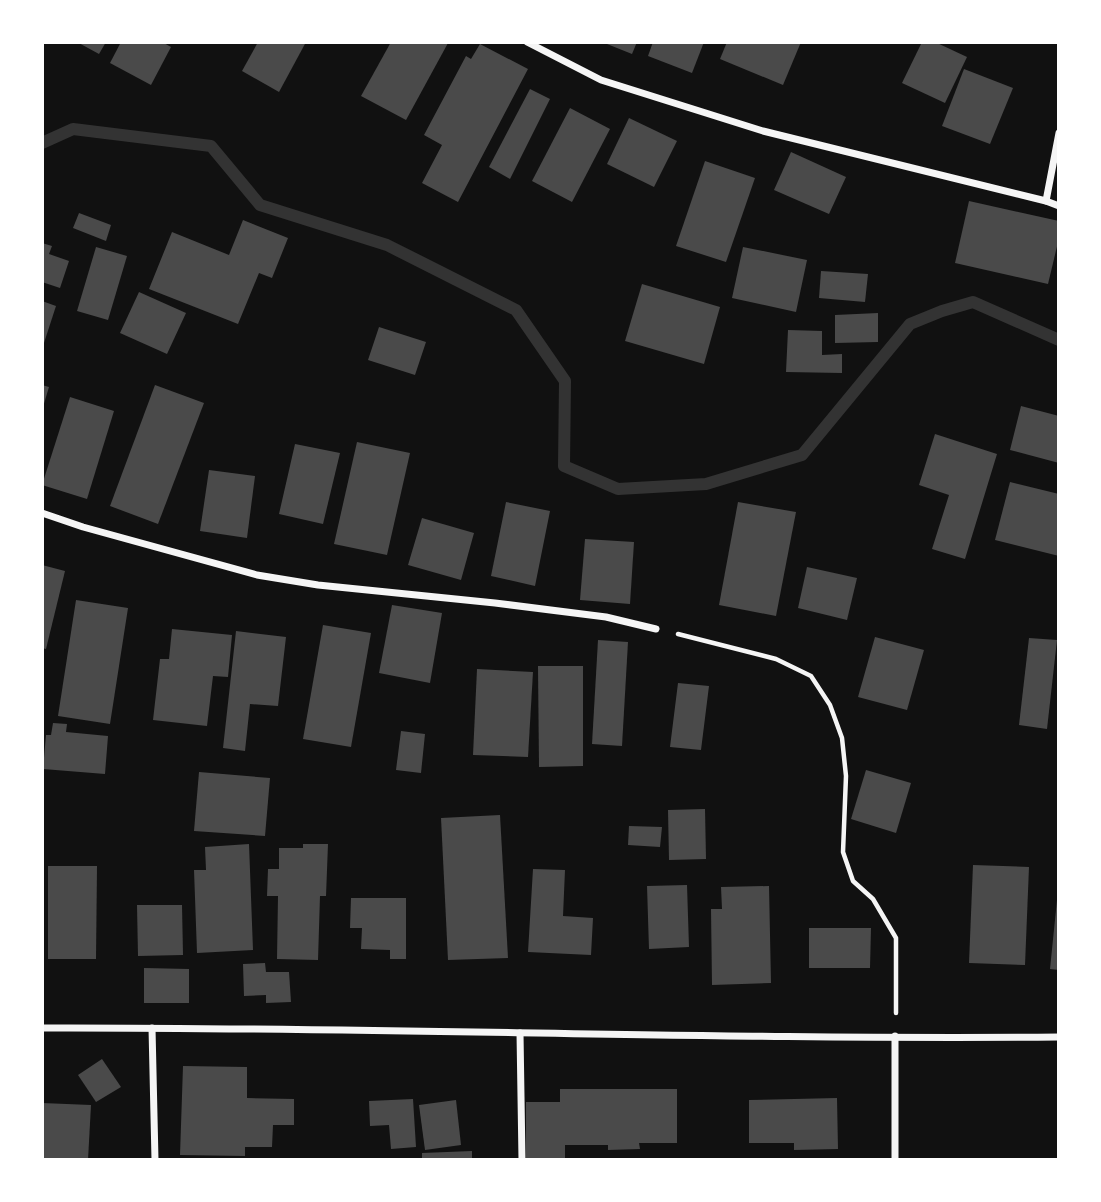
<svg xmlns="http://www.w3.org/2000/svg" width="1101" height="1202" font-family="Barlow,sans-serif">
	<rect width="100%" height="100%" fill="#111"/>
	<g fill="none" stroke-linecap="round" stroke-linejoin="round">
		<path stroke="#333" stroke-width="12" d="M 42,143 L 73,129 L 211,146 L 260,205 L 387,245 L 516,310 L 565,381 L 564,466 L 618,489 L 706,484 L 802,455 L 910,324 L 942,311 L 973,302 L 1059,340"/>
	</g>
	<g fill="#4a4a4a">
		<path d="M 77,42 L 106,42 L 99,54 Z"/>
		<path d="M 121,42 L 162,42 L 171,47 L 151,85 L 110,63 Z"/>
		<path d="M 258,42 L 306,42 L 279,92 L 242,71 Z"/>
		<path d="M 391,42 L 446,42 L 448,43 L 406,120 L 361,96 Z"/>
		<path d="M 602,42 L 637,42 L 632,54 Z"/>
		<path d="M 653,42 L 704,42 L 692,73 L 648,56 Z"/>
		<path d="M 727,42 L 801,42 L 783,85 L 720,59 Z"/>
		<path d="M 922,42 L 935,42 L 967,57 L 945,103 L 902,83 Z"/>
		<path d="M 480,44 L 528,69 L 458,202 L 422,183 L 442,145 L 424,135 L 466,56 L 471,59 Z"/>
		<path d="M 964,69 L 1013,88 L 990,144 L 942,126 Z"/>
		<path d="M 530,89 L 550,99 L 510,179 L 489,167 Z"/>
		<path d="M 570,108 L 610,129 L 572,202 L 532,181 Z"/>
		<path d="M 629,118 L 677,141 L 654,187 L 607,164 Z"/>
		<path d="M 791,152 L 846,177 L 829,214 L 774,190 Z"/>
		<path d="M 705,161 L 755,178 L 726,262 L 676,246 Z"/>
		<path d="M 969,201 L 1059,221 L 1059,238 L 1048,284 L 955,263 Z"/>
		<path d="M 79,213 L 111,225 L 106,241 L 73,228 Z"/>
		<path d="M 243,220 L 288,238 L 272,278 L 259,273 L 238,324 L 149,289 L 172,232 L 229,255 Z"/>
		<path d="M 42,243 L 52,246 L 49,254 L 69,261 L 60,288 L 42,282 Z"/>
		<path d="M 96,247 L 127,256 L 108,320 L 77,311 Z"/>
		<path d="M 743,247 L 807,260 L 796,312 L 732,298 Z"/>
		<path d="M 821,271 L 868,274 L 865,302 L 819,298 Z"/>
		<path d="M 642,284 L 720,307 L 704,364 L 625,341 Z"/>
		<path d="M 139,292 L 186,313 L 167,354 L 120,333 Z"/>
		<path d="M 42,301 L 56,306 L 43,346 L 42,346 Z"/>
		<path d="M 878,313 L 878,342 L 835,343 L 835,315 Z"/>
		<path d="M 379,327 L 426,342 L 415,375 L 368,360 Z"/>
		<path d="M 788,330 L 822,331 L 822,355 L 842,354 L 842,373 L 786,372 Z"/>
		<path d="M 42,385 L 49,387 L 43,407 L 42,407 Z"/>
		<path d="M 155,385 L 204,403 L 158,524 L 110,506 Z"/>
		<path d="M 70,397 L 114,411 L 87,499 L 42,485 Z"/>
		<path d="M 1021,406 L 1059,416 L 1059,463 L 1010,450 Z"/>
		<path d="M 935,434 L 997,454 L 965,559 L 932,549 L 949,495 L 919,485 Z"/>
		<path d="M 357,442 L 410,453 L 387,555 L 334,544 Z"/>
		<path d="M 295,444 L 340,453 L 323,524 L 279,514 Z"/>
		<path d="M 209,470 L 255,476 L 247,538 L 200,531 Z"/>
		<path d="M 1010,482 L 1059,494 L 1059,556 L 995,540 Z"/>
		<path d="M 506,502 L 550,511 L 535,586 L 491,576 Z"/>
		<path d="M 738,502 L 796,512 L 776,616 L 719,605 Z"/>
		<path d="M 422,518 L 474,533 L 461,580 L 408,565 Z"/>
		<path d="M 585,539 L 634,542 L 630,604 L 580,600 Z"/>
		<path d="M 42,565 L 65,571 L 46,649 L 42,648 Z"/>
		<path d="M 807,567 L 857,578 L 847,620 L 798,608 Z"/>
		<path d="M 76,600 L 128,608 L 110,724 L 58,716 Z"/>
		<path d="M 392,605 L 442,613 L 430,683 L 379,673 Z"/>
		<path d="M 323,625 L 371,633 L 351,747 L 303,739 Z"/>
		<path d="M 172,629 L 232,635 L 228,677 L 213,676 L 207,726 L 153,720 L 160,659 L 169,659 Z"/>
		<path d="M 236,631 L 286,637 L 278,706 L 250,704 L 245,751 L 223,748 Z"/>
		<path d="M 875,637 L 924,650 L 907,710 L 858,697 Z"/>
		<path d="M 1029,638 L 1057,640 L 1047,729 L 1019,725 Z"/>
		<path d="M 598,640 L 628,642 L 622,746 L 592,744 Z"/>
		<path d="M 538,666 L 583,666 L 583,766 L 539,767 Z"/>
		<path d="M 477,669 L 533,672 L 528,757 L 473,755 Z"/>
		<path d="M 678,683 L 709,686 L 701,750 L 670,747 Z"/>
		<path d="M 53,723 L 67,724 L 66,732 L 108,736 L 105,774 L 43,769 L 46,735 L 51,735 Z"/>
		<path d="M 401,731 L 425,734 L 421,773 L 396,770 Z"/>
		<path d="M 866,770 L 911,783 L 896,833 L 851,819 Z"/>
		<path d="M 199,772 L 270,778 L 265,836 L 194,831 Z"/>
		<path d="M 705,809 L 706,859 L 669,860 L 668,810 Z"/>
		<path d="M 500,815 L 508,958 L 448,960 L 441,818 Z"/>
		<path d="M 629,826 L 662,827 L 660,847 L 628,845 Z"/>
		<path d="M 249,844 L 253,950 L 197,953 L 194,870 L 206,870 L 205,847 Z"/>
		<path d="M 303,844 L 328,844 L 326,896 L 320,896 L 318,960 L 277,959 L 278,896 L 267,896 L 268,869 L 279,869 L 279,848 L 303,848 Z"/>
		<path d="M 973,865 L 1029,867 L 1025,965 L 969,963 Z"/>
		<path d="M 48,866 L 97,866 L 96,959 L 48,959 Z"/>
		<path d="M 533,869 L 565,870 L 563,916 L 593,918 L 591,955 L 528,952 Z"/>
		<path d="M 687,885 L 689,947 L 649,949 L 647,886 Z"/>
		<path d="M 769,886 L 771,983 L 712,985 L 711,909 L 722,909 L 721,887 Z"/>
		<path d="M 351,898 L 406,898 L 406,959 L 390,959 L 390,950 L 361,949 L 362,928 L 350,928 Z"/>
		<path d="M 1057,900 L 1059,900 L 1059,970 L 1050,969 Z"/>
		<path d="M 137,905 L 182,905 L 183,955 L 138,956 Z"/>
		<path d="M 809,928 L 871,928 L 870,968 L 809,968 Z"/>
		<path d="M 265,963 L 266,972 L 289,972 L 291,1002 L 266,1003 L 266,995 L 244,996 L 243,964 Z"/>
		<path d="M 144,968 L 189,969 L 189,1003 L 144,1003 Z"/>
		<path d="M 102,1059 L 121,1087 L 96,1102 L 78,1075 Z"/>
		<path d="M 183,1066 L 247,1067 L 247,1098 L 294,1099 L 294,1125 L 273,1125 L 272,1147 L 245,1147 L 245,1156 L 180,1155 Z"/>
		<path d="M 560,1089 L 677,1089 L 677,1143 L 639,1143 L 640,1149 L 608,1150 L 608,1145 L 565,1145 L 565,1160 L 526,1160 L 526,1102 L 560,1102 Z"/>
		<path d="M 837,1098 L 838,1149 L 794,1150 L 794,1143 L 749,1143 L 749,1100 Z"/>
		<path d="M 413,1099 L 416,1147 L 391,1149 L 389,1125 L 370,1126 L 369,1101 Z"/>
		<path d="M 456,1100 L 461,1145 L 425,1150 L 419,1105 Z"/>
		<path d="M 42,1103 L 91,1105 L 88,1160 L 42,1160 Z"/>
		<path d="M 472,1151 L 472,1160 L 422,1160 L 422,1153 Z"/>
	</g>
	<g fill="none" stroke-linecap="round" stroke-linejoin="round">
		<path stroke="#f5f5f5" stroke-width="4.5" d="M 678,634 L 776,659 L 811,676 L 830,705 L 842,738 L 846,776 L 843,852 L 853,881 L 873,899 L 896,938 L 896,1013"/>
		<g stroke="#f5f5f5" stroke-width="7">
			<path d="M 527,42 L 601,80 L 763,131 L 1046,201 L 1059,206"/>
			<path d="M 1046,201 L 1059,133"/>
			<path d="M 42,513 L 83,527 L 257,575 L 318,585 L 495,603 L 606,617 L 656,629"/>
			<path d="M 42,1028 C 381,1027 720,1040 1059,1037"/>
			<path d="M 152,1028 L 155,1160"/>
			<path d="M 520,1033 L 522,1160"/>
			<path d="M 895,1160 L 895,1036"/>
		</g>
	</g>
	<rect width="1101" height="1202" fill="none" stroke="#ffffff" stroke-width="88"/>
</svg>
